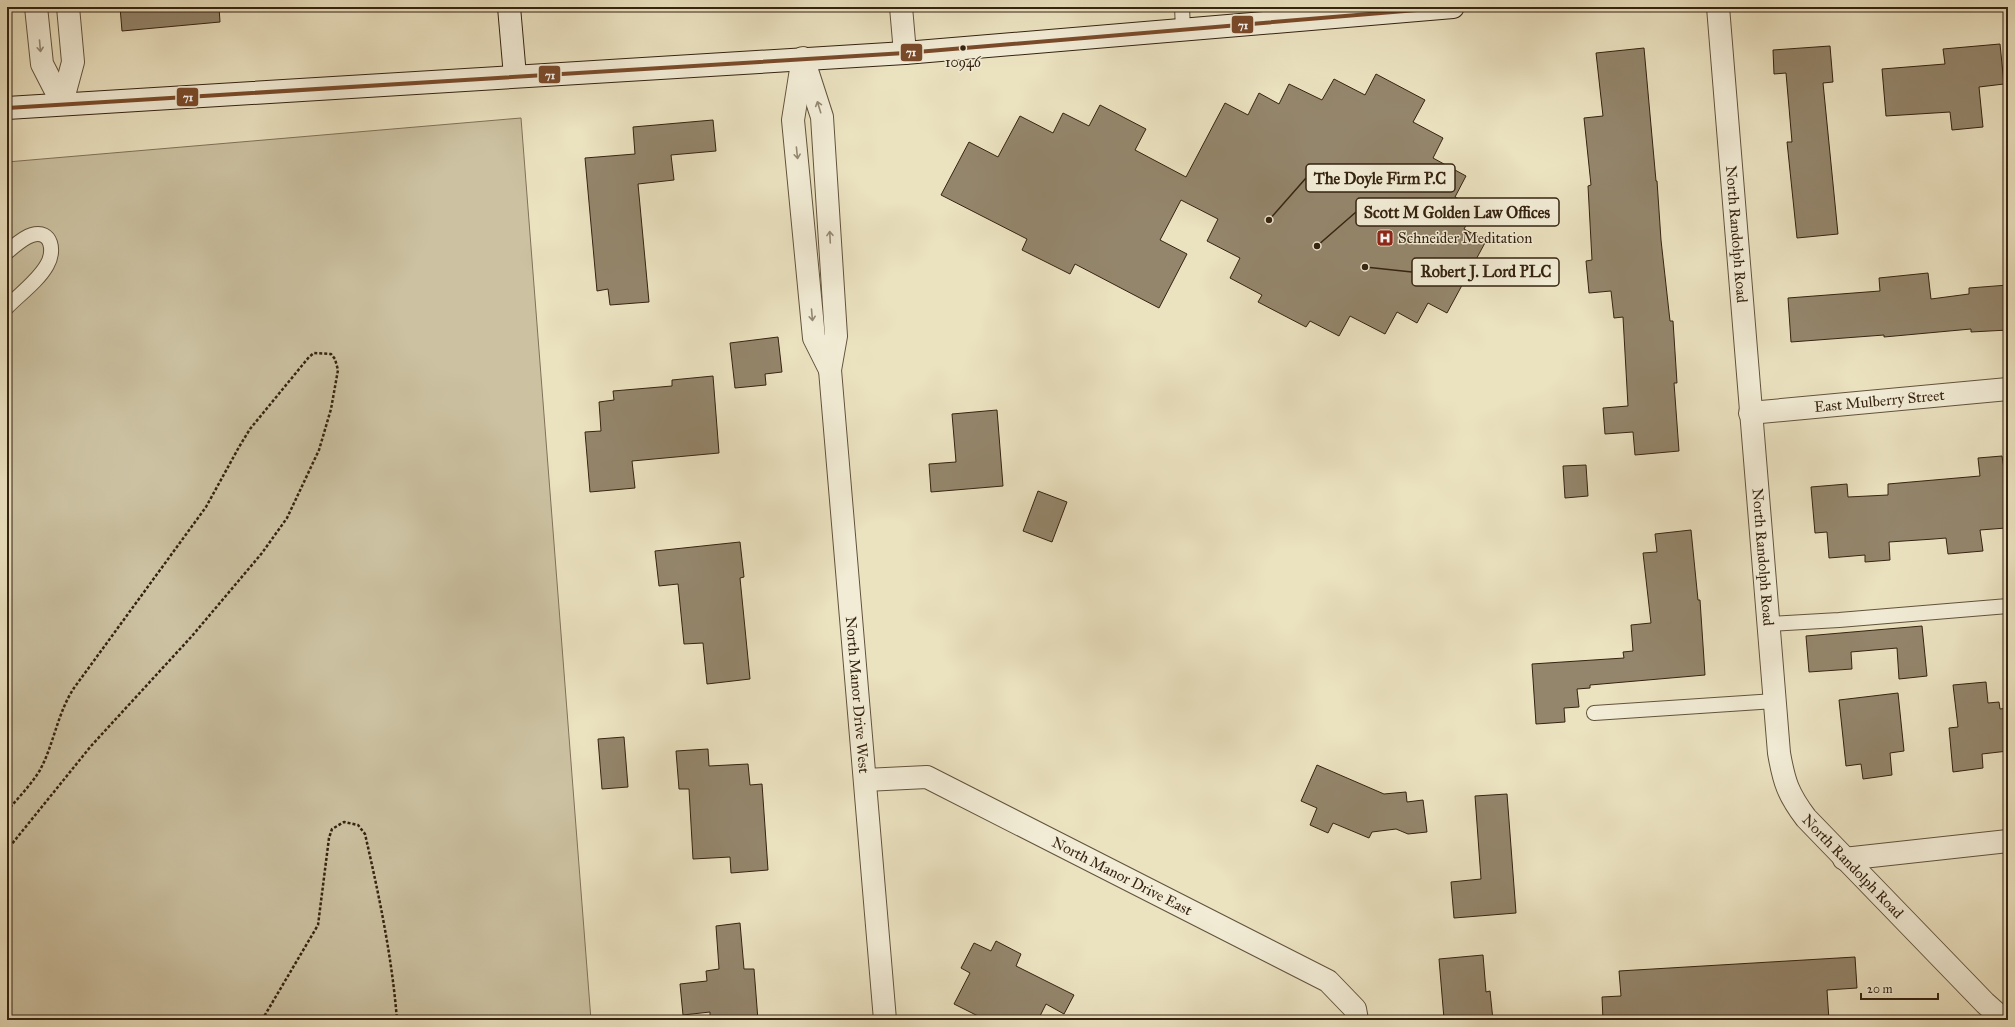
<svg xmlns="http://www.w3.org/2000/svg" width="2015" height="1027" font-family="'IM FELL Great Primer',serif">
	<rect width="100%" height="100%" fill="#ebe2c0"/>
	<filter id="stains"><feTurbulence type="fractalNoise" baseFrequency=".005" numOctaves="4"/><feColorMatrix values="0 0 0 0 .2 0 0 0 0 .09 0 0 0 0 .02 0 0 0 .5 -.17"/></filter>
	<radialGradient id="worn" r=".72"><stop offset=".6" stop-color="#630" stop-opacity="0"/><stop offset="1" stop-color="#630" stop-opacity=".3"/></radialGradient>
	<path fill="#ccc2a2" stroke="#807259" d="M 521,118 L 591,1020 L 7,1020 L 7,162 Z"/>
	<g fill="#94866c" stroke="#352310">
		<path d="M 120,7 L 219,7 L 220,22 L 122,31 Z"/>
		<path d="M 2000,44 L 2004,84 L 1979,87 L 1983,127 L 1952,130 L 1950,112 L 1886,116 L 1882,69 L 1945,64 L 1943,49 Z"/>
		<path d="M 1830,46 L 1833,82 L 1823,83 L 1838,234 L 1797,238 L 1787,142 L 1792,142 L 1786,73 L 1774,74 L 1773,50 Z"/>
		<path d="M 1644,48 L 1656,181 L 1657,181 L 1661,240 L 1670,321 L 1673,321 L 1677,383 L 1674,383 L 1679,451 L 1635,455 L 1633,432 L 1605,434 L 1603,408 L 1628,406 L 1623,317 L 1614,318 L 1611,291 L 1589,293 L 1586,261 L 1592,260 L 1588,186 L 1591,185 L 1584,118 L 1603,116 L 1596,53 Z"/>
		<path d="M 1376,74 L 1425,100 L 1413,122 L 1443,138 L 1433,158 L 1466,176 L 1455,197 L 1476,208 L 1464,229 L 1486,241 L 1447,313 L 1428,303 L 1417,323 L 1397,312 L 1385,334 L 1350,316 L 1339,336 L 1310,321 L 1306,327 L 1258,302 L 1262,295 L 1230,278 L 1240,258 L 1207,241 L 1218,219 L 1181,200 L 1160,240 L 1187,254 L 1159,308 L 1075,264 L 1070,274 L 1022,250 L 1027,239 L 941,195 L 969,142 L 998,157 L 1020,116 L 1053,133 L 1063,113 L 1089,126 L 1100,105 L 1146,129 L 1135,150 L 1186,177 L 1225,103 L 1248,115 L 1259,93 L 1279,104 L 1289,84 L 1322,100 L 1334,79 L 1365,95 Z"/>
		<path d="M 713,120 L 716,151 L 671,155 L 674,180 L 638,184 L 649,302 L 610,305 L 608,289 L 597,291 L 585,158 L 635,154 L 633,127 Z"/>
		<path d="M 1928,273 L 1931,299 L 1969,294 L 1969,288 L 2008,285 L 2008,330 L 1971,332 L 1971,329 L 1884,337 L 1884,335 L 1791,342 L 1788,298 L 1880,291 L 1879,278 Z"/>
		<path d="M 778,337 L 782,372 L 765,374 L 766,385 L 735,388 L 730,343 Z"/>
		<path d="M 713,376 L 719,453 L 632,461 L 635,488 L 590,492 L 585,432 L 601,431 L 599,402 L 614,400 L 613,391 L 672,386 L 672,380 Z"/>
		<path d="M 997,410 L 1003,486 L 931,492 L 929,464 L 956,462 L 952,414 Z"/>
		<path d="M 2002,456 L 2004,469 L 2008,469 L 2008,520 L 2005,520 L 2006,528 L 1980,530 L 1983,551 L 1948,554 L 1946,538 L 1934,539 L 1889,542 L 1890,560 L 1865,562 L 1865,555 L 1829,558 L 1827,532 L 1815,533 L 1811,487 L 1847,484 L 1848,497 L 1888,495 L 1888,484 L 1980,476 L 1978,458 Z"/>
		<path d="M 1586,465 L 1588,496 L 1565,498 L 1563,466 Z"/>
		<path d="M 1038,491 L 1067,502 L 1052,542 L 1023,531 Z"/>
		<path d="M 1691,530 L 1698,600 L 1700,600 L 1705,675 L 1590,685 L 1590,688 L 1577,689 L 1579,707 L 1564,708 L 1565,722 L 1536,724 L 1532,664 L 1624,658 L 1623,652 L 1633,651 L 1631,625 L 1651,623 L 1643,553 L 1657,552 L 1655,534 Z"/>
		<path d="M 740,542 L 744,577 L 740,578 L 750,679 L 707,684 L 703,643 L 684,644 L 678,584 L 659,586 L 655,551 Z"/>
		<path d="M 1922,626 L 1927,676 L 1899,679 L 1897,648 L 1851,652 L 1852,669 L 1809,672 L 1806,636 Z"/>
		<path d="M 1986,682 L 1988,703 L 1999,702 L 2000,709 L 2008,708 L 2008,751 L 1982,754 L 1983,768 L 1953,772 L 1949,728 L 1958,727 L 1953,685 Z"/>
		<path d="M 1898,693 L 1904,751 L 1890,753 L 1892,775 L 1863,779 L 1861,764 L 1846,766 L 1839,700 Z"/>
		<path d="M 624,737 L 628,787 L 602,789 L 598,739 Z"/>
		<path d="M 708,749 L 709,766 L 748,764 L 750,785 L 762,784 L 768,870 L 731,873 L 730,857 L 693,859 L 689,789 L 679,789 L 676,751 Z"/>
		<path d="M 1317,765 L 1384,794 L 1406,792 L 1407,802 L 1423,800 L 1427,832 L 1408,834 L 1396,829 L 1372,832 L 1369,838 L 1333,823 L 1328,833 L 1310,825 L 1317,808 L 1301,801 Z"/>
		<path d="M 1507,794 L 1516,913 L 1454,918 L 1451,882 L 1481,879 L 1475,796 Z"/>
		<path d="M 740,923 L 744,969 L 754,969 L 758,1020 L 710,1020 L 710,1012 L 683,1015 L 680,984 L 707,981 L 706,971 L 719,969 L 716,926 Z"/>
		<path d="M 996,941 L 1021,954 L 1016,966 L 1074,995 L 1064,1014 L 1046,1004 L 1038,1020 L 986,1020 L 954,1004 L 970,973 L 961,968 L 974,943 L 991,951 Z"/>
		<path d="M 1483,955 L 1486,992 L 1490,991 L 1493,1020 L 1461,1020 L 1461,1018 L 1444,1019 L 1439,959 Z"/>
		<path d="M 1855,957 L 1857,988 L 1827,990 L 1829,1020 L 1603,1020 L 1602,997 L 1621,996 L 1619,971 Z"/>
	</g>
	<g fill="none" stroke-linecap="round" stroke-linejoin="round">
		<g stroke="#62533c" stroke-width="16">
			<g id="lane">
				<path d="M 1182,7 L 1183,29"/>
				<path d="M 7,252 C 15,246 22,238 32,235 C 52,229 55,252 47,265 C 38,281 20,294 7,307"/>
				<path d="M 1768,624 L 1839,620 L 2008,606"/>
				<path d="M 1594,713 L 1775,701"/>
			</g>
		</g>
		<g stroke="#62533c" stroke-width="24">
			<g id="street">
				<path d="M 36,7 L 42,64 L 62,103"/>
				<path d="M 901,7 L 905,53"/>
				<path id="s1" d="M 1718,7 L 1779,753 C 1784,782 1788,794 1806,818 L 1985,1003 L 2004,1020"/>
				<path id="s2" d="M 803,58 L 822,117 L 836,336 L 830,370 L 885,1020"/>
				<path d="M 802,63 L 793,120 L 814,338 L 830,370"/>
				<path d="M 62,103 L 73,62 L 68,7"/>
				<path id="s3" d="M 1750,413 L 2008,389"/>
				<path id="s4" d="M 865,780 L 927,777 L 1328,981 L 1355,1009 L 1357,1020"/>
				<path d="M 1844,859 L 2008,841"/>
			</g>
		</g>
		<g stroke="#352310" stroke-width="24">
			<g id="secondary">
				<path d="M 509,7 L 515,76"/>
				<path d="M 7,108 L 905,53 L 1453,7"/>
			</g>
		</g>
		<g stroke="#352310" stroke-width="2.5" stroke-dasharray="3 2" stroke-linecap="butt">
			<path d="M 7,811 C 18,798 31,785 40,770 C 54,744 57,714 74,688 L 206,507 L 239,447 L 250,429 L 309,357 L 314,353 L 331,354 L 335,359 L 338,370 L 331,409 L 319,450 L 287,518 L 262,553 L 192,636 L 91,746 L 7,850"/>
			<path d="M 262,1020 L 318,925 L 329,838 L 332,829 L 344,822 L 358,825 L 365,834 C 379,895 392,957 397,1020"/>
		</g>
		<use href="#lane" stroke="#f2ecd6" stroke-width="14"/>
		<use href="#street" stroke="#f2ecd6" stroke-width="22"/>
		<use href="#secondary" stroke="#f2ecd6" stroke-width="22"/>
		<g stroke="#f2ecd6" stroke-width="7">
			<path id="bus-1" d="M 7,108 L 905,53 L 1453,7"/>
		</g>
		<use href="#bus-1" stroke="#7a4b2a" stroke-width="4"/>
	</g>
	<defs><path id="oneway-shaft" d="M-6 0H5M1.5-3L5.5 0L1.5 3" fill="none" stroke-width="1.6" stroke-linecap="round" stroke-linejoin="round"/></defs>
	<g stroke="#948873">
		<use href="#oneway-shaft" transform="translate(40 46) rotate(85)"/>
		<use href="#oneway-shaft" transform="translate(819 107) rotate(-107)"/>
		<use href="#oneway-shaft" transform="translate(797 153) rotate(84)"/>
		<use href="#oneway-shaft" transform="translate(830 237) rotate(-93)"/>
		<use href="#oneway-shaft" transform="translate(812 315) rotate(85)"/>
	</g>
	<defs>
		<g id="hospital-square" transform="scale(0.9)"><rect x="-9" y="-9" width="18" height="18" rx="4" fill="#8f2418" stroke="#f2ecd6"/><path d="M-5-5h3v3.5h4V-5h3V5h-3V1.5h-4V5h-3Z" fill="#fff"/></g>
	</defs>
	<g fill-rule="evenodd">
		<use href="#hospital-square" x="1385" y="238"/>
	</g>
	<circle fill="#352310" stroke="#f2ecd6" stroke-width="1.5" cx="963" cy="48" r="3.5"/>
	<g text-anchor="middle" stroke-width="3" stroke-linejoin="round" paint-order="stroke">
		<g font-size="14" fill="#352310" stroke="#f2ecd6">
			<text x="963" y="67">10946</text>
		</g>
		<g font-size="15" fill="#352310" stroke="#f2ecd6">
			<text dy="5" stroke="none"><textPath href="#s1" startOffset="228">North Randolph Road</textPath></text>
			<text dy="5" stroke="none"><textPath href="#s3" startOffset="130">East Mulberry Street</textPath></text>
			<text dy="5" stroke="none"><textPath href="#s1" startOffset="552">North Randolph Road</textPath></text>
			<text dy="5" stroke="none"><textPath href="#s2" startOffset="642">North Manor Drive West</textPath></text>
			<text dy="5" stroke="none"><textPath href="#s1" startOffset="887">North Randolph Road</textPath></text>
			<text dy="5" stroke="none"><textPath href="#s4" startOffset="281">North Manor Drive East</textPath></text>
		</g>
		<g font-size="15" fill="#352310" stroke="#f2ecd6" text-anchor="start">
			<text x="1398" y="243">Schneider Meditation</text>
		</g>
	</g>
	<path fill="none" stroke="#352310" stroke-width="1.5" d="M1269 220L1306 178M1317 246L1356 212M1365 267L1412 272"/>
	<g fill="#352310" stroke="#f2ecd6" stroke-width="1.5">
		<circle cx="1269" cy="220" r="4"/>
		<circle cx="1317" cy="246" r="4"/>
		<circle cx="1365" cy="267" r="4"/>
	</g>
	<g fill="#f2ecd6" stroke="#352310" stroke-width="1.5">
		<rect x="1306" y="164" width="149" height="28" rx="4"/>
		<rect x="1356" y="198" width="203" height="28" rx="4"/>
		<rect x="1412" y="258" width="147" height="28" rx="4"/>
	</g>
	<g font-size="16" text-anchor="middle" font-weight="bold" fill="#352310">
		<text x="1380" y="184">The Doyle Firm P.C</text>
		<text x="1457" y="218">Scott M Golden Law Offices</text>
		<text x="1486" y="277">Robert J. Lord PLC</text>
	</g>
	<g stroke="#f2ecd6" stroke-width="1.5">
		<rect x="1231" y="15" width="23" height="19" rx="4" fill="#7a4b2a"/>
		<rect x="900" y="43" width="23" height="19" rx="4" fill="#7a4b2a"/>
		<rect x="538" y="65" width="23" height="19" rx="4" fill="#7a4b2a"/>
		<rect x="176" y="87" width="23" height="20" rx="4" fill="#7a4b2a"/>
	</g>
	<g font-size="11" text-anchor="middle" font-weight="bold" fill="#fff">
		<text x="1243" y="29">71</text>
		<text x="911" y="56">71</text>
		<text x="550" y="79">71</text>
		<text x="188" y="101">71</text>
	</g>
	<rect width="2015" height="1027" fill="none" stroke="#ebe2c0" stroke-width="24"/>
	<rect x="8" y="8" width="1999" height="1011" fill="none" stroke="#352310" stroke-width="2"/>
	<rect x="12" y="12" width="1991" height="1003" fill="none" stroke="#352310"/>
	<path d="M1861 993v6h77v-6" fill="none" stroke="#352310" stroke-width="2"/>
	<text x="1867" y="993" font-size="12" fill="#352310" stroke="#f2ecd6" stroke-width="3" paint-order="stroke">20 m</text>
	<rect width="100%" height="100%" filter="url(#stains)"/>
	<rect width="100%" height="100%" fill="url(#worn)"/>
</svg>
